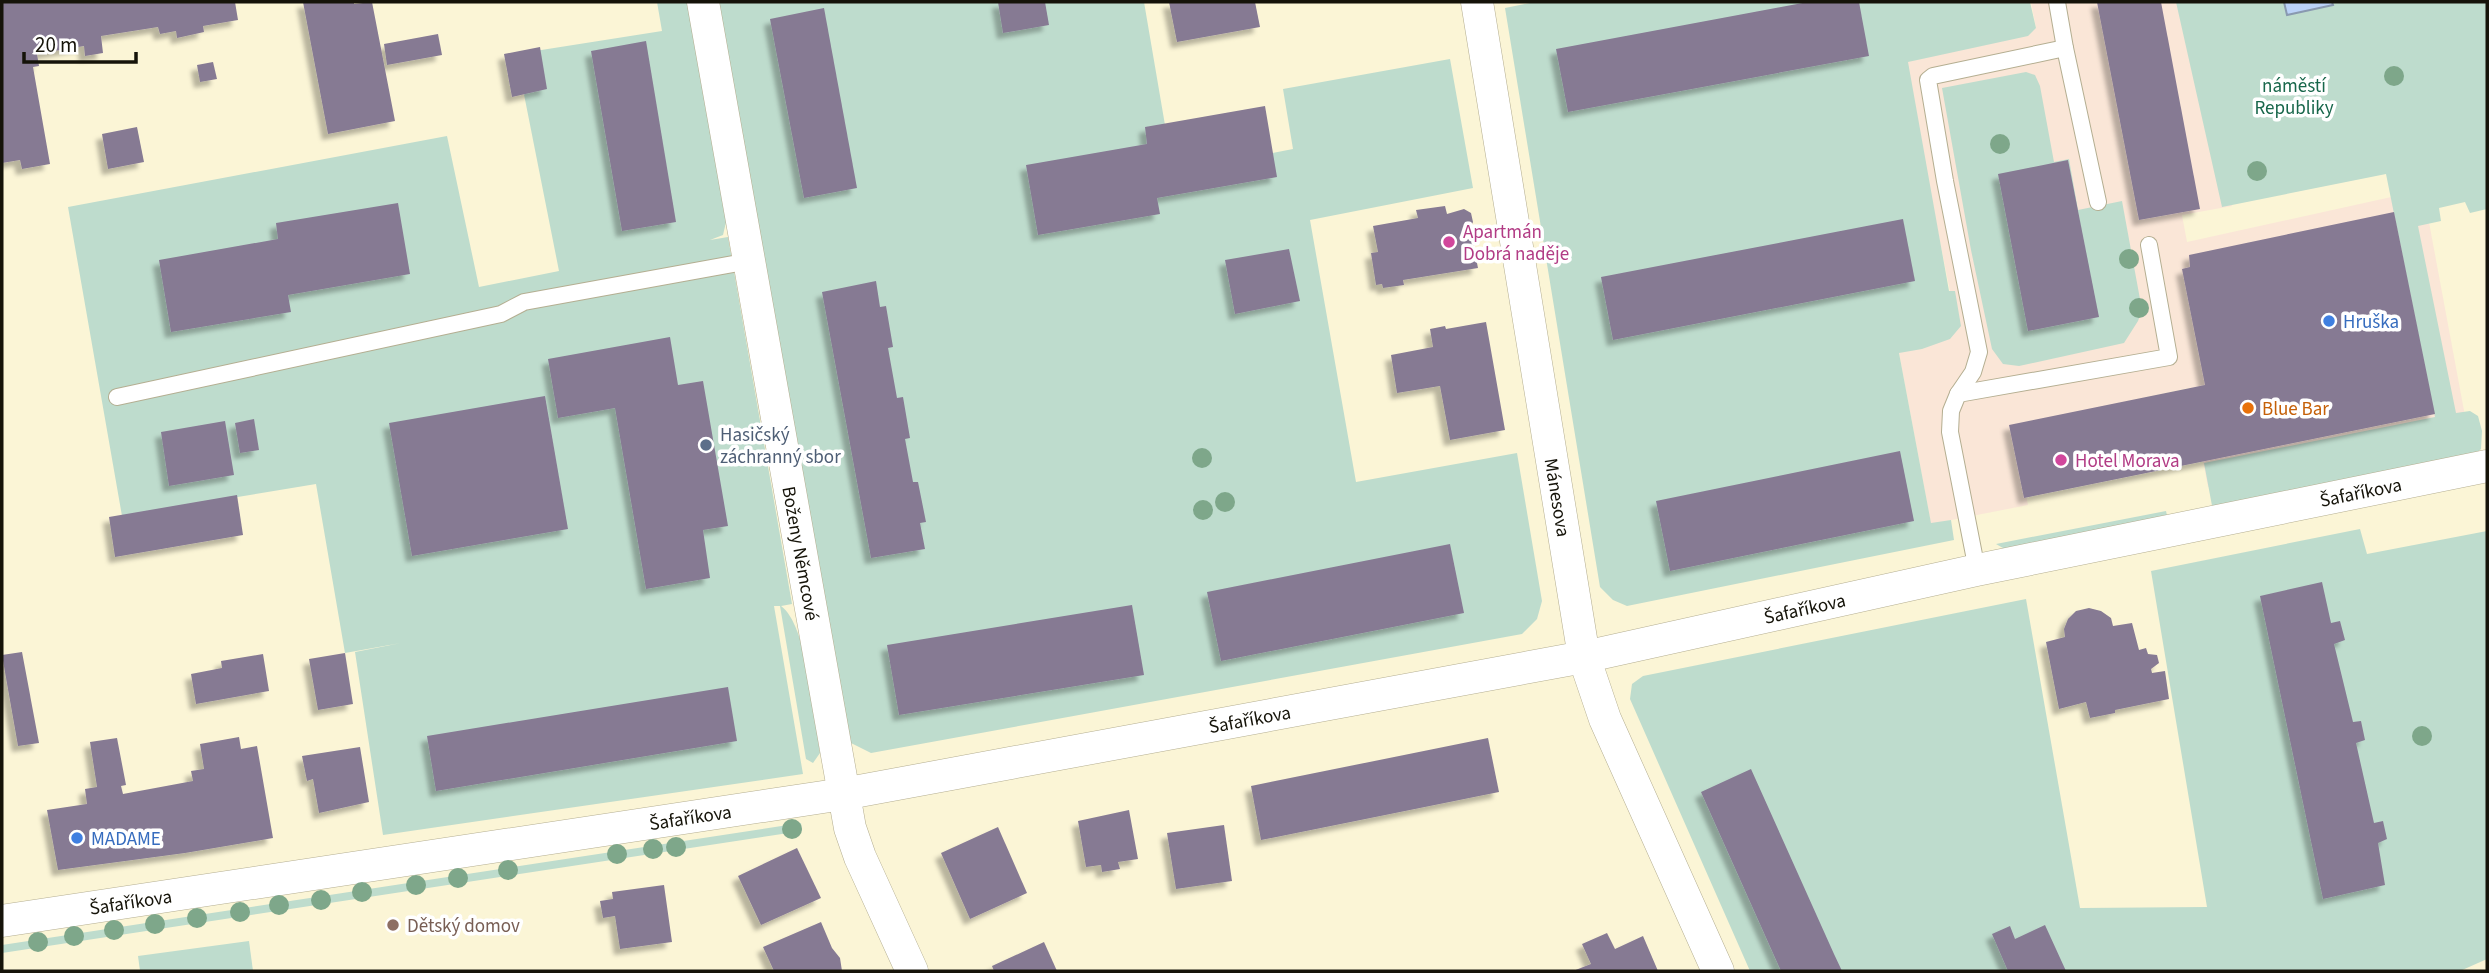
<svg xmlns="http://www.w3.org/2000/svg" width="2489" height="973" viewBox="0 0 2489 973" font-family="'Source Sans 3',sans-serif">
<defs>
<filter id="shadow"><feDropShadow dx="-6" dy="6" stdDeviation="2" flood-color="#0004"/></filter>
</defs>
<rect width="100%" height="100%" fill="#fbf5d6"/>
<path fill="#fae6d7" d="M2031,2H2193L2232,206L2182,215L2187,242L2423,190L2468,432L2208,487L2189,388L2012,426L2028,505L1931,524L1899,353L1955,291H1950L1904,63L2036,28Z"/>
<g fill="#bedccd">
<path d="M657,2H689L727,218L723,235L710,240L728,237L792,604L781,606C807,624 816,720 820,753L813,763L806,759L780,606H774L803,774L383,835L355,652L401,643L345,653L316,484L122,516L68,207L447,136L479,287L559,271L516,54L662,31Z"/>
<path d="M719,2H1144L1173,172L1293,149L1283,89L1450,59L1473,188L1310,220L1356,482L1517,453L1542,601L1537,619L1522,634L871,753L851,743Z"/>
<path d="M1535,2H2030L2036,28L2028,36L1908,62L1949,291H1955L1961,326L1950,339L1922,349L1899,353L1931,523L1951,520L1954,540L1627,606L1613,600L1600,587L1505,8Z"/>
<path d="M2176,2H2487V209L2470,213L2465,202L2439,208L2441,221L2418,226L2456,413L2470,411L2478,416L2482,431L2481,449L2468,461L2213,511L2204,463L2435,417L2386,174L2222,207Z"/>
<path d="M2026,72L2035,75L2040,86L2054,162L2069,159L2078,210L2122,201L2142,310L2138,321L2124,343L2019,366L2003,364L1992,349L1971,250L1942,88Z"/>
<path d="M2166,511L2168,520L2010,552L1996,544Z"/>
<path d="M2360,529L2367,554L2487,531V959L2460,971H1750L1630,699L1632,684L1643,676L2026,599L2080,908L2207,907L2151,571Z"/>
<path d="M801,823L802,831L2,953V945Z"/>
<path d="M249,941L253,971H140L138,956Z"/>
</g>
<path fill="#bbd2f8" stroke="#8999b0" stroke-width="2" d="M2284,2H2332L2333,5L2287,15Z"/>
<g fill="#867a93" filter="url(#shadow)">
<path d="M2,2H235L238,20L203,26L204,32L177,38L176,31L160,34L158,27L101,36L103,53L85,56L84,46L37,54L39,66L33,67L50,164L22,169L20,160L2,163Z"/>
<path d="M303,2H354V4L372,2L395,121L328,134Z"/>
<path d="M998,2H1045L1049,25L1003,33Z"/>
<path d="M1169,2H1255L1260,27L1177,42Z"/>
<path d="M1808,2H1859L1869,56L1568,112L1556,49Z"/>
<path d="M2097,2H2161L2200,209L2139,220Z"/>
<path d="M824,8L857,188L804,198L770,19Z"/>
<path d="M438,34L442,55L387,65L384,44Z"/>
<path d="M646,41L676,222L622,231L591,51Z"/>
<path d="M540,47L547,89L512,97L504,54Z"/>
<path d="M213,62L217,79L200,82L197,65Z"/>
<path d="M1265,106L1277,177L1157,198L1160,214L1038,235L1026,165L1147,144L1145,127Z"/>
<path d="M137,127L144,162L108,169L102,134Z"/>
<path d="M2068,160L2099,317L2028,331L1998,174Z"/>
<path d="M398,203L410,274L288,295L291,312L171,332L159,260L278,239L276,223Z"/>
<path d="M1445,206L1447,214L1464,209L1471,213L1473,222L1470,228L1478,268L1403,280L1404,285L1383,288L1382,284L1376,285L1371,253L1378,252L1373,226L1418,218L1416,210Z"/>
<path d="M2394,212L2435,414L2024,498L2009,425L2205,385L2182,269L2190,267L2189,255Z"/>
<path d="M1903,219L1915,281L1613,340L1601,277Z"/>
<path d="M1289,249L1300,301L1235,314L1225,260Z"/>
<path d="M876,281L880,307L886,306L893,347L888,348L897,398L903,397L910,438L905,439L913,482H918L926,522L920,523L925,549L871,558L822,292Z"/>
<path d="M1486,322L1505,430L1450,440L1440,386L1397,393L1391,355L1433,347L1430,329L1445,326L1446,329Z"/>
<path d="M670,337L678,385L703,381L728,526L703,530L710,578L646,589L615,408L558,418L548,359Z"/>
<path d="M545,396L568,529L412,556L389,423Z"/>
<path d="M254,419L259,450L240,453L235,423Z"/>
<path d="M225,421L234,475L169,486L161,432Z"/>
<path d="M1900,451L1914,521L1670,571L1656,501Z"/>
<path d="M237,495L243,535L115,557L109,517Z"/>
<path d="M1450,544L1464,613L1221,661L1207,592Z"/>
<path d="M2322,582L2331,623L2340,621L2345,640L2334,644L2353,722L2361,721L2365,740L2356,743L2374,823L2383,821L2387,839L2378,843L2385,885L2323,899L2260,596Z"/>
<path d="M1132,605L1144,675L899,715L887,645Z"/>
<path d="M2089,608L2101,611L2111,618L2113,626L2132,623L2139,650L2146,648L2148,654L2157,655L2159,663L2151,669L2152,673L2165,671L2169,699L2115,710V713L2090,718L2086,702L2059,709L2046,642L2065,637L2064,629L2068,619L2076,611Z"/>
<path d="M22,652L39,743L18,746L2,655Z"/>
<path d="M345,653L353,704L318,710L309,659Z"/>
<path d="M263,654L269,691L196,704L191,674L222,668L221,661Z"/>
<path d="M728,687L737,741L436,791L427,736Z"/>
<path d="M239,737L241,749L257,746L273,838L185,853L58,870L47,810L87,804L85,789L97,787L90,742L117,738L126,785L121,786L123,794L193,781L191,771L204,769L200,744Z"/>
<path d="M1488,738L1499,792L1261,840L1251,786Z"/>
<path d="M360,747L369,802L319,813L313,779L307,781L302,756Z"/>
<path d="M1751,769L1834,954L1842,971H1781L1701,792Z"/>
<path d="M1129,810L1138,859L1118,862L1120,869L1102,872L1101,865L1086,867L1078,821Z"/>
<path d="M1224,825L1232,881L1176,889L1167,833Z"/>
<path d="M998,827L1027,893L970,919L941,853Z"/>
<path d="M797,848L821,898L761,925L738,876Z"/>
<path d="M664,885L672,942L620,949L615,916L603,918L600,901L613,899L612,892Z"/>
<path d="M821,922L832,948L840,958L842,971H774L763,947Z"/>
<path d="M2045,925L2066,971H2008L1992,934L2010,926L2015,939Z"/>
<path d="M1607,933L1615,949L1643,936L1658,971H1573L1591,964L1582,944Z"/>
<path d="M1044,942L1057,971H994L992,966Z"/>
</g>
<g fill="none" stroke-linecap="round" stroke-linejoin="round">
<g stroke="#b4ae91" stroke-width="18">
<g id="service">
<path d="M2057,2L2065,48"/>
<path d="M1958,394L1973,372L1979,352L1945,181L1928,80L1933,76L2065,48L2098,202"/>
<path d="M117,397L501,314L524,302L750,261"/>
<path d="M1977,570L1950,432L1951,411L1958,394L2169,357L2149,245"/>
</g>
</g>
<g stroke="#b4ae91" stroke-width="33">
<g id="minor">
<path id="s1" d="M703,2L850,828L860,857L912,971"/>
<path id="s2" d="M1477,2L1584,657L1605,719L1718,971"/>
<path id="s3" d="M2,921L843,794L1584,657L1977,570L2487,466"/>
</g>
</g>
<use href="#service" stroke="#fff" stroke-width="16"/>
<use href="#minor" stroke="#fff" stroke-width="32"/>
</g>
<g fill="#7ea78a">
<circle cx="2394" cy="76" r="10"/>
<circle cx="2000" cy="144" r="10"/>
<circle cx="2257" cy="171" r="10"/>
<circle cx="2129" cy="259" r="10"/>
<circle cx="2139" cy="308" r="10"/>
<circle cx="1202" cy="458" r="10"/>
<circle cx="1225" cy="502" r="10"/>
<circle cx="1203" cy="510" r="10"/>
<circle cx="2422" cy="736" r="10"/>
<circle cx="792" cy="829" r="10"/>
<circle cx="676" cy="847" r="10"/>
<circle cx="653" cy="849" r="10"/>
<circle cx="617" cy="854" r="10"/>
<circle cx="508" cy="870" r="10"/>
<circle cx="458" cy="878" r="10"/>
<circle cx="416" cy="885" r="10"/>
<circle cx="362" cy="892" r="10"/>
<circle cx="321" cy="900" r="10"/>
<circle cx="279" cy="905" r="10"/>
<circle cx="240" cy="912" r="10"/>
<circle cx="197" cy="918" r="10"/>
<circle cx="155" cy="924" r="10"/>
<circle cx="114" cy="930" r="10"/>
<circle cx="74" cy="936" r="10"/>
<circle cx="38" cy="942" r="10"/>
</g>
<g fill="#d1479c" stroke="#fff" stroke-width="2.5">
<circle cx="1449" cy="242" r="7"/>
<circle cx="2061" cy="460" r="7"/>
</g>
<g fill="#3f7fe0" stroke="#fff" stroke-width="2.5">
<circle cx="2329" cy="321" r="7"/>
<circle cx="77" cy="838" r="7"/>
</g>
<circle fill="#e8710a" stroke="#fff" stroke-width="2.5" cx="2248" cy="408" r="7"/>
<circle fill="#5c6f8a" stroke="#fff" stroke-width="2.5" cx="706" cy="445" r="7"/>
<circle fill="#8d6e63" stroke="#fff" stroke-width="2.5" cx="393" cy="925" r="7"/>
<g text-anchor="middle" stroke-width="7" stroke-linejoin="round" paint-order="stroke">
<g font-size="19" fill="#18674b" stroke="#fff">
<text x="2294" y="92">náměstí<tspan x="2294" dy="22">Republiky</tspan></text>
</g>
<g font-size="19" fill="#b23c85" stroke="#fff" text-anchor="start">
<text x="1463" y="238">Apartmán<tspan x="1463" dy="22">Dobrá naděje</tspan></text>
<text x="2075" y="467">Hotel Morava</text>
</g>
<g font-size="19" fill="#366cbe" stroke="#fff" text-anchor="start">
<text x="2343" y="328">Hruška</text>
<text x="91" y="845">MADAME</text>
</g>
<g font-size="19" fill="#c56008" stroke="#fff" text-anchor="start">
<text x="2262" y="415">Blue Bar</text>
</g>
<g font-size="19" fill="#4e5e75" stroke="#fff" text-anchor="start">
<text x="720" y="441">Hasičský<tspan x="720" dy="22">záchranný sbor</tspan></text>
</g>
<g font-size="19" fill="#151309" stroke="#fff">
<text dy="7" stroke="none"><textPath href="#s3" startOffset="2398">Šafaříkova</textPath></text>
<text dy="7" stroke="none"><textPath href="#s2" startOffset="502">Mánesova</textPath></text>
<text dy="7" stroke="none"><textPath href="#s1" startOffset="560">Boženy Němcové</textPath></text>
<text dy="7" stroke="none"><textPath href="#s3" startOffset="1830">Šafaříkova</textPath></text>
<text dy="7" stroke="none"><textPath href="#s3" startOffset="1264">Šafaříkova</textPath></text>
<text dy="7" stroke="none"><textPath href="#s3" startOffset="696">Šafaříkova</textPath></text>
<text dy="7" stroke="none"><textPath href="#s3" startOffset="130">Šafaříkova</textPath></text>
</g>
<g font-size="19" fill="#785e54" stroke="#fff" text-anchor="start">
<text x="407" y="932">Dětský domov</text>
</g>
</g>
<rect width="2489" height="973" fill="none" stroke="#151309" stroke-width="7"/>
<path d="M24 52v10h112v-10" fill="none" stroke="#151309" stroke-width="3.5"/>
<text x="35" y="52" font-size="21" fill="#151309" stroke="#ffffff" stroke-width="5" paint-order="stroke">20 m</text>
</svg>
